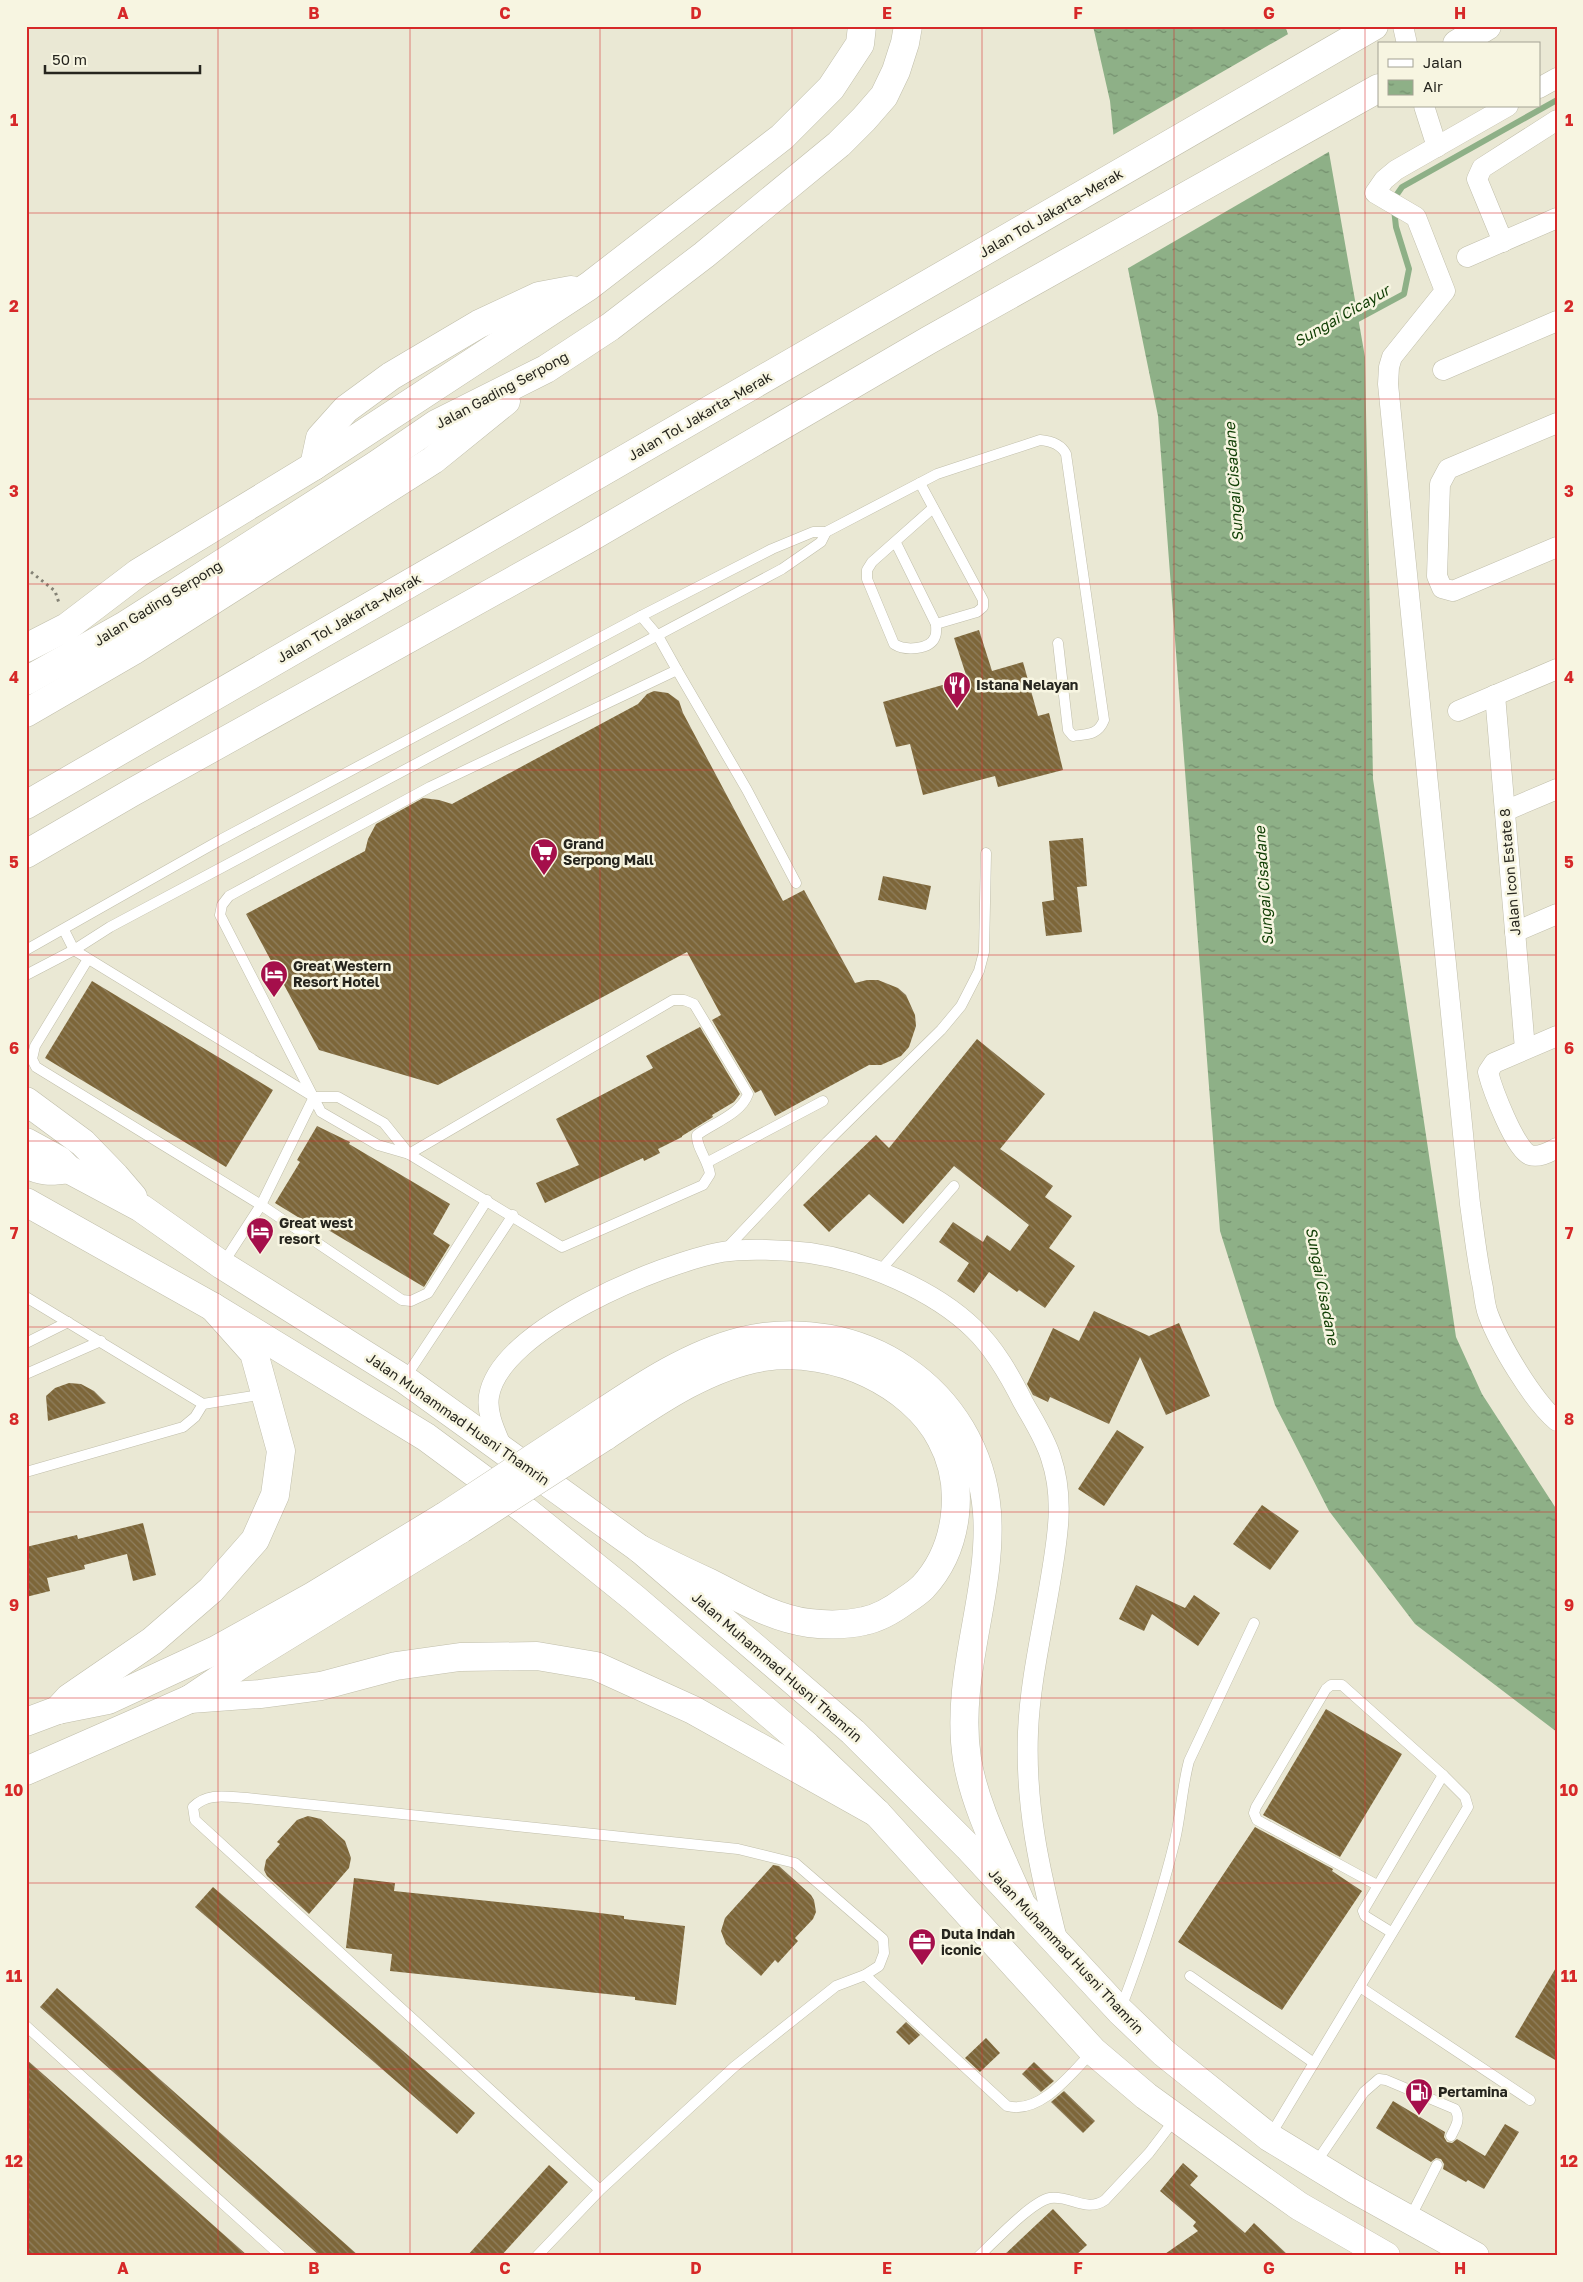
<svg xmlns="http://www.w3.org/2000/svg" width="1583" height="2282" viewBox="0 0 1583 2282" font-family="'Golos Text',sans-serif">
<defs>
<pattern id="water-ripples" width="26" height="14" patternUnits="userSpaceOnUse" patternTransform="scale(1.25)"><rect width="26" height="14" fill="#8eb087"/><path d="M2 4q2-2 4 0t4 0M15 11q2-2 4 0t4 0" fill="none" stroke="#748f6e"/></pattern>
<pattern id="building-back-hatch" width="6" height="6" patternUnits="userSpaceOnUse" patternTransform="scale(1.25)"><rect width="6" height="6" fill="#7d6639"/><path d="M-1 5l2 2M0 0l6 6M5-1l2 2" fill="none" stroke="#908060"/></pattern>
</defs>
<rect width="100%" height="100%" fill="#eae8d4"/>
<path fill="url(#water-ripples)" d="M1093,26H1285L1327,141L1365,357L1373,779L1456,1337L1482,1394L1557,1510V1732L1415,1624L1329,1511L1275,1405L1220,1231L1158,416L1126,259L1110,101Z"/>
<path fill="#eae8d4" d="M1290,33L1330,141L1332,150L1125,270L1111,136Z"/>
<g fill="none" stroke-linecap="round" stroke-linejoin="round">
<path stroke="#8eb087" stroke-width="6" d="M1352,322L1404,294L1409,269L1396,227L1393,200L1402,187L1557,100"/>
</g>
<g fill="url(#building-back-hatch)">
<path d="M979,630L992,671L1023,662L1038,716L1049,713L1063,770L998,787L995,776L923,795L910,744L896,747L883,702L967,678L954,638Z"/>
<path d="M654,691L668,693L679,701L683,713L783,901L804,890L855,983L867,980H878L898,988L906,995L915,1015L916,1026L909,1047L901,1056L881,1065H869L775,1116L761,1090L755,1093L712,1020L721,1015L687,952L438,1085L319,1050L246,914L365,851L368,839L376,824L423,798L439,800L452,804L638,704L647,694Z"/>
<path d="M1083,838L1087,886L1077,887L1082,932L1046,936L1042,902L1054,900L1049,841Z"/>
<path d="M883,876L931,886L926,910L878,900Z"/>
<path d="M92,981L273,1090L226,1167L45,1058Z"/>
<path d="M700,1027L740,1094L734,1102L712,1115L713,1117L682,1136V1137L658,1149L660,1153L644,1161L643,1158L545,1203L536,1183L579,1165L556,1119L653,1068L646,1056Z"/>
<path d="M977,1039L1045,1094L1000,1149L1053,1186L1045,1197L1072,1216L1049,1248L1075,1266L1045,1308L1019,1290L1017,1292L989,1272L974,1293L957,1281L969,1263L939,1242L953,1222L983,1242L987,1235L1010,1251L1029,1225L954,1166L903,1224L869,1194L829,1232L803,1205L876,1135L889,1148Z"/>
<path d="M317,1126L350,1142L349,1144L450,1204L433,1234L450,1245L424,1287L308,1218L306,1222L275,1203L300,1162L297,1160Z"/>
<path d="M1094,1311L1149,1336L1179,1323L1210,1396L1166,1415L1140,1357L1109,1424L1050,1397L1048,1402L1033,1395L1027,1384L1053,1328L1079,1341Z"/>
<path d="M69,1383L81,1384L94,1391L106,1403L48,1421L46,1396L55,1388Z"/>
<path d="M1117,1430L1144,1447L1104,1506L1078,1489Z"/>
<path d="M1262,1505L1299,1531L1270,1570L1233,1544Z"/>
<path d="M143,1523L156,1575L133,1581L127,1554L84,1565L85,1569L47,1578L50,1591L26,1597V1547L77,1535L78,1539Z"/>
<path d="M1136,1585L1185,1608L1194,1595L1220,1613L1198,1646L1152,1614L1144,1631L1119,1619Z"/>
<path d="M1326,1709L1402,1754L1340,1857L1263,1815Z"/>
<path d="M308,1816L321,1819L345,1841L351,1858L349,1868L309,1914L267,1876L264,1870L266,1860L280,1844L277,1842L297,1820Z"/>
<path d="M1255,1827L1333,1869L1332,1871L1362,1891L1282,2010L1178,1942Z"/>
<path d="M773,1865L779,1866L811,1895L814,1900L816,1912L813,1919L795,1938L798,1941L778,1963L775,1960L761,1976L726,1944L721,1931L725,1918Z"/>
<path d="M354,1878L395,1883L394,1891L583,1911L624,1916V1919L685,1926L676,2005L635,2000V1997L390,1971L392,1954L346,1948Z"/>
<path d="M213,1887L475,2113L457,2134L195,1907Z"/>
<path d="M1557,1966V2061L1515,2037Z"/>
<path d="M57,1988L359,2256H320L40,2007Z"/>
<path d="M906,2022L920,2035L909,2045L896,2032Z"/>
<path d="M986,2038L1000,2053L980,2072L965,2058Z"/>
<path d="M26,2059L248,2256H26Z"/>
<path d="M1034,2062L1054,2081L1041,2092L1022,2074Z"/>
<path d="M1064,2091L1095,2121L1083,2133L1051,2102Z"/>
<path d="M1393,2101L1445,2132L1444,2137L1447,2142L1452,2143L1457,2139L1485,2156L1505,2124L1519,2132L1484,2189L1468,2180L1466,2182L1443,2169L1444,2164L1441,2159L1436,2158L1431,2162L1376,2128Z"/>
<path d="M1183,2163L1198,2176L1190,2185L1245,2233L1254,2223L1289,2256H1162L1198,2231L1193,2226L1196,2222L1160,2191Z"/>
<path d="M549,2165L568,2182L501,2256H467Z"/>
<path d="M1053,2209L1087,2245L1075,2256H1003Z"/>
</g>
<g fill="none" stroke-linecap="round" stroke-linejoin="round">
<g stroke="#c0beaa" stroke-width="11">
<g id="lane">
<path d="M920,483L983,600V607L977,612L936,624"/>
<path d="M896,543L936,624C936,628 937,633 935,637C930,650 905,651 894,644L867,579V570L872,562L933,508"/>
<path d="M677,670L747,790L796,883"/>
<path d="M64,930L74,950L314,1097H338L384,1123L409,1154"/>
<path d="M26,950L222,839L641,616L772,549L813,532H826L937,474L1040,440C1051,441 1061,444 1066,454L1104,720C1098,735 1088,734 1073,736L1068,730L1058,643"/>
<path d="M88,959L35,1046L32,1059L36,1067L261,1205L402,1300L411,1301L428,1293L487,1200"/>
<path d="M26,975L74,950L110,927L782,569L821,542L826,532"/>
<path d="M409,1154L673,1000H684L694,1004L748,1094C741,1114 713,1123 697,1135C696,1147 708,1160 710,1174L703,1185L562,1247L409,1154L378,1145L321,1112L220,915L222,905L229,896L430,787L677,670L658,636L641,616"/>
<path d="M708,1162L823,1101"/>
<path d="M726,1249L827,1142L941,1030L961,1006L979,971L984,952L986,853"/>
<path d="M222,1265L261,1205L314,1097"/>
<path d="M878,1273L954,1186"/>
<path d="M26,1297L203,1404L265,1394"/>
<path d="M26,1343L68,1322"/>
<path d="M26,1374L101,1341"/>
<path d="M405,1378L513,1215"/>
<path d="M26,1472L183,1427L195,1417L203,1404"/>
<path d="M1377,1885L1257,1820L1254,1813L1256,1807L1326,1689L1331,1685H1342L1443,1775"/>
<path d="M865,1975L1007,2106C1040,2115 1071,2074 1092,2052"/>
<path d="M1190,1976L1314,2063"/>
<path d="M1360,1987L1530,2100"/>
<path d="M1121,2008C1142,1953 1161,1898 1175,1840C1181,1814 1182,1787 1189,1761L1254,1623"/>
<path d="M26,2026L281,2256"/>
<path d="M1270,2136L1468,1807L1465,1797L1443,1775L1363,1911L1365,1916L1391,1932"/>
<path d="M1315,2164L1364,2092L1379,2079L1386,2080L1455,2109C1461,2119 1456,2126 1451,2136"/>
<path d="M1410,2218L1437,2165"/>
<path d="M537,2256L600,2190L734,2067L836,1986L865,1975L879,1966L884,1953L883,1939L795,1863L738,1849L247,1798C227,1797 208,1792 193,1807L195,1820L600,2190"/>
<path d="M979,2256C995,2241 1031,2202 1050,2198C1071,2195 1086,2213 1105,2200L1149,2153L1175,2119"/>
</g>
</g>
<g stroke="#c0beaa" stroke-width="21">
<g id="street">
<path d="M1403,26L1407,44"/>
<path d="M1539,88L1557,78"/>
<path d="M1424,106L1437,147"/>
<path d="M1508,106L1396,170L1384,180L1375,193L1416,217L1445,291L1392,357L1389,367L1388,384L1470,1204C1474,1232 1477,1260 1483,1288C1484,1296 1485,1306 1488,1314C1499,1344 1533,1401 1557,1421"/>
<path d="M1503,242L1477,179L1482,168L1557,120"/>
<path d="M1467,257L1557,218"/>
<path d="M1443,370L1557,321"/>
<path d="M1557,423L1448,469L1440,484L1437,576L1442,588L1453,591L1557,547"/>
<path d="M1495,695L1525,1049"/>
<path d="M1458,711L1557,669"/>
<path d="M1505,811L1557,789"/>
<path d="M1515,932L1557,914"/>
<path d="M1557,1036L1494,1063L1488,1072C1492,1088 1515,1150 1530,1155C1539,1158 1549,1152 1557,1148"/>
<path d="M503,1450C496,1433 486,1414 489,1396C500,1329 662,1263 722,1252C747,1248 785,1250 810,1253C865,1261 934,1290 974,1329C995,1349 1010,1376 1023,1402C1033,1420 1045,1438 1051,1458C1065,1499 1057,1541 1050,1583C1042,1632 1030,1682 1028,1732C1025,1807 1040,1872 1058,1943"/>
</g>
</g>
<g stroke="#c0beaa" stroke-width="29">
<g id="primary">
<path d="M314,466L320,438L346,409L391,376L479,324L539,296L571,290"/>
<path d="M26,648L67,627L138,573L314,466L589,286L782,137L831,88L860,44L862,26"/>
<path d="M26,681L124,626L376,465L436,424L546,369L610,327L704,255L839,144L864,119L884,96L896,71L905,43L908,26"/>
<path d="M26,713L133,651L433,460L506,401"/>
<path d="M26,1101L83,1143L115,1176L133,1197"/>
<path d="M26,1142L59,1160L68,1169L141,1208L222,1265L404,1379L640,1549L853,1732L968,1847L1120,2011L1164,2053L1269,2137L1356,2190L1475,2256"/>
<path d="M26,1164C41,1172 51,1172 68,1169"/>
<path d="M26,1202L213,1307L426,1437L526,1511L634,1598L807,1746L877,1813L1093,2051L1146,2096L1244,2167L1299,2206L1386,2256"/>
</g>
</g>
<g stroke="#c0beaa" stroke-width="29">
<g id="highway">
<path d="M1457,44L1487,26"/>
<path d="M26,805L1374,26"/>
<path d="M26,854L131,793L586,540L929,340L1379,88"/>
<path d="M588,1422C635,1391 686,1355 742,1341C859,1313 977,1389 987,1512C993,1594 954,1675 967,1759C975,1808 1001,1856 1020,1901"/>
<path d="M604,1437C652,1405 706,1366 764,1357C799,1352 838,1359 869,1374C898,1388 926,1410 941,1439C966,1485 959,1548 923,1587C918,1592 912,1596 906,1600C894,1609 879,1618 864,1621C847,1625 826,1625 809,1623C772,1618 742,1599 710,1583C686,1572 663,1561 640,1549"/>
<path d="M190,1699L260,1694L321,1686L396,1666L460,1657L537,1656L596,1666L693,1710L877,1813"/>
<path d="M58,1710L69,1698L152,1641L211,1590L255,1540L275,1495L281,1451L254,1353L213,1307"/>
<path d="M26,1722L58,1710L108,1700L216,1650L313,1596L445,1516"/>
<path d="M26,1771L190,1699L249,1659L461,1529"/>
</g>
</g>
<path stroke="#848275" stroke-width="3" stroke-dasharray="2.5 4" stroke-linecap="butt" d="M26,568L55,591L59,603"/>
<use href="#lane" stroke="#fff" stroke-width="10"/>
<use href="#street" stroke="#fff" stroke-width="20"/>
<use href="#primary" stroke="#fff" stroke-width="28"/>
<use href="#highway" stroke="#fff" stroke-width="28"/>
<g stroke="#c0beaa" stroke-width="29" stroke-linecap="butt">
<g id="highway-bridge">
<path d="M445,1516L588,1422"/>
<path d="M461,1529L604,1437"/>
</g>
</g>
<use href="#highway-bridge" stroke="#fff" stroke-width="28"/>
</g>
<path fill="none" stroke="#d62828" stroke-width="1" stroke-opacity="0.55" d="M218,26V2256M410,26V2256M600,26V2256M792,26V2256M982,26V2256M1174,26V2256M1365,26V2256M26,213H1557M26,399H1557M26,584H1557M26,770H1557M26,955H1557M26,1141H1557M26,1327H1557M26,1512H1557M26,1698H1557M26,1883H1557M26,2069H1557"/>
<defs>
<g id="restaurant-pin" transform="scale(1.4375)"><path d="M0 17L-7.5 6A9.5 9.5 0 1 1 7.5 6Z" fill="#a50f4b" stroke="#f7f5e1"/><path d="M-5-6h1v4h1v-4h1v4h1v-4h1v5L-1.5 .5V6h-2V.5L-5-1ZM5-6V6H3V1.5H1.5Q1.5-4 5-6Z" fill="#fff"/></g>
<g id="supermarket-pin" transform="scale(1.4375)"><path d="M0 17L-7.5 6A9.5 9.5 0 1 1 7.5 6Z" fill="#a50f4b" stroke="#f7f5e1"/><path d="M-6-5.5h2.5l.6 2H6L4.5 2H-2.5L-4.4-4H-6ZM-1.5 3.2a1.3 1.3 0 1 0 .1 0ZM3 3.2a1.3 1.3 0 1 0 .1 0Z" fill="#fff"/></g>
<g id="hotel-pin" transform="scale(1.4375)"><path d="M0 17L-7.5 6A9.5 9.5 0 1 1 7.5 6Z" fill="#a50f4b" stroke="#f7f5e1"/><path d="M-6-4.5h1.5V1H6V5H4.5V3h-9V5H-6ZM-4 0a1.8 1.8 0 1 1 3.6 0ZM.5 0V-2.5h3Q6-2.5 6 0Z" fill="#fff"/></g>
<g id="office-pin" transform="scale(1.4375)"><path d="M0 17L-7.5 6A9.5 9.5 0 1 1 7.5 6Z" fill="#a50f4b" stroke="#f7f5e1"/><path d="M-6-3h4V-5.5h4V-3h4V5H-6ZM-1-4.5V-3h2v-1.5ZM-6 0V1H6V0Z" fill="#fff"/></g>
<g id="fuel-pin" transform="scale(1.4375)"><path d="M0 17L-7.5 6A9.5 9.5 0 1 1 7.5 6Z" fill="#a50f4b" stroke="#f7f5e1"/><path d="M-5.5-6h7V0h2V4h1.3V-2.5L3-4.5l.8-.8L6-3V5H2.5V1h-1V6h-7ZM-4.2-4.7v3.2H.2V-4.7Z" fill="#fff"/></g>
</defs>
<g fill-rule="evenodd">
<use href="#restaurant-pin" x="957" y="685"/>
<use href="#supermarket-pin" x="544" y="852"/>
<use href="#hotel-pin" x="274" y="974"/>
<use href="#hotel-pin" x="260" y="1231"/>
<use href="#office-pin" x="922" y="1942"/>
<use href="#fuel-pin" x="1419" y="2092"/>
</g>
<g text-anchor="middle" stroke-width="5" stroke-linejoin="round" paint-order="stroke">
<g font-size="14" fill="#26251e" stroke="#f7f5e1">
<text transform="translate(1051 213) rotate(-30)" y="5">Jalan Tol Jakarta–Merak</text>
<text transform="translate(502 390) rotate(-28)" y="5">Jalan Gading Serpong</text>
<text transform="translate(700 416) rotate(-30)" y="5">Jalan Tol Jakarta–Merak</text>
<text transform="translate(158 603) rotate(-32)" y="5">Jalan Gading Serpong</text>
<text transform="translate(349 618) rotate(-30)" y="5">Jalan Tol Jakarta–Merak</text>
<text transform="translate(1510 872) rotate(-95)" y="5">Jalan Icon Estate 8</text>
<text transform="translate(458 1419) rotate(35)" y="5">Jalan Muhammad Husni Thamrin</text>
<text transform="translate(777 1667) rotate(41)" y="5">Jalan Muhammad Husni Thamrin</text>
<text transform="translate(1066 1951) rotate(47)" y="5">Jalan Muhammad Husni Thamrin</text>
</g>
<g font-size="14" font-weight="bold" fill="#26251e" stroke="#f7f5e1" text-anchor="start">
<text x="976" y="690">Istana Nelayan</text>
<text x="563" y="849">Grand<tspan x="563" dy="16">Serpong Mall</tspan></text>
<text x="293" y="971">Great Western<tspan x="293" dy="16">Resort Hotel</tspan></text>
<text x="279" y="1228">Great west<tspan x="279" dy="16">resort</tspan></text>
<text x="941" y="1939">Duta Indah<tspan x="941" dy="16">iconic</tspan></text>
<text x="1438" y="2097">Pertamina</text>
</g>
<g font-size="15" font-style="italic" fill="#103e04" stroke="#f7f5e1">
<text transform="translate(1342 316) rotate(-30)" y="5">Sungai Cicayur</text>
<text transform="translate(1234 482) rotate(-94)" y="5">Sungai Cisadane</text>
<text transform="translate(1264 886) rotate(-94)" y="5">Sungai Cisadane</text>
<text transform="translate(1322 1286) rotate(79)" y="5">Sungai Cisadane</text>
</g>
</g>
<rect width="1583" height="2282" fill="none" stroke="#f7f5e1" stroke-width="55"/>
<rect x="1378" y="42" width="162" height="65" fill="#f7f5e1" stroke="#a3a293"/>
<rect x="1388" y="59" width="25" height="8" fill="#ffffff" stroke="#a3a293"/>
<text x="1423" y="68" font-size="15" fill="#26251e">Jalan</text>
<rect x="1388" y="80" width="25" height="15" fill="url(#water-ripples)" stroke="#a3a293"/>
<text x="1423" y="92" font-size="15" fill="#26251e">Air</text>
<path d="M45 65v8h155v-8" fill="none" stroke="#26251e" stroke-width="2.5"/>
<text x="52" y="65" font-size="15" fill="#26251e" stroke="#f7f5e1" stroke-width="4" paint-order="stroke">50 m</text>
<rect x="28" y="28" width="1528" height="2226" fill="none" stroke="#d62828" stroke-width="2"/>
<g font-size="16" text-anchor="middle" font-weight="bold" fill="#d62828">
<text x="123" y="19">A</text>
<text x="314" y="19">B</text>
<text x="505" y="19">C</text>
<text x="696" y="19">D</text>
<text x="887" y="19">E</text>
<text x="1078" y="19">F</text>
<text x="1269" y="19">G</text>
<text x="1460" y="19">H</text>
<text x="14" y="126">1</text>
<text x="1569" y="126">1</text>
<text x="14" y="312">2</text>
<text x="1569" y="312">2</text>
<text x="14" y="497">3</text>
<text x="1569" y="497">3</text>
<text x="14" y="683">4</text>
<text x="1569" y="683">4</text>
<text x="14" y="868">5</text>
<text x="1569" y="868">5</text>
<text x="14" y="1054">6</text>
<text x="1569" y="1054">6</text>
<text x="14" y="1239">7</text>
<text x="1569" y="1239">7</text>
<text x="14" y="1425">8</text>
<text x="1569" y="1425">8</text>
<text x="14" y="1611">9</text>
<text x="1569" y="1611">9</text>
<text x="14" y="1796">10</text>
<text x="1569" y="1796">10</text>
<text x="14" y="1982">11</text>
<text x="1569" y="1982">11</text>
<text x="14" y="2167">12</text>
<text x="1569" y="2167">12</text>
<text x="123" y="2274">A</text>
<text x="314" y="2274">B</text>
<text x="505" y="2274">C</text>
<text x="696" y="2274">D</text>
<text x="887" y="2274">E</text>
<text x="1078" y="2274">F</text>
<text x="1269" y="2274">G</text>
<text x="1460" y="2274">H</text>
</g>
</svg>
